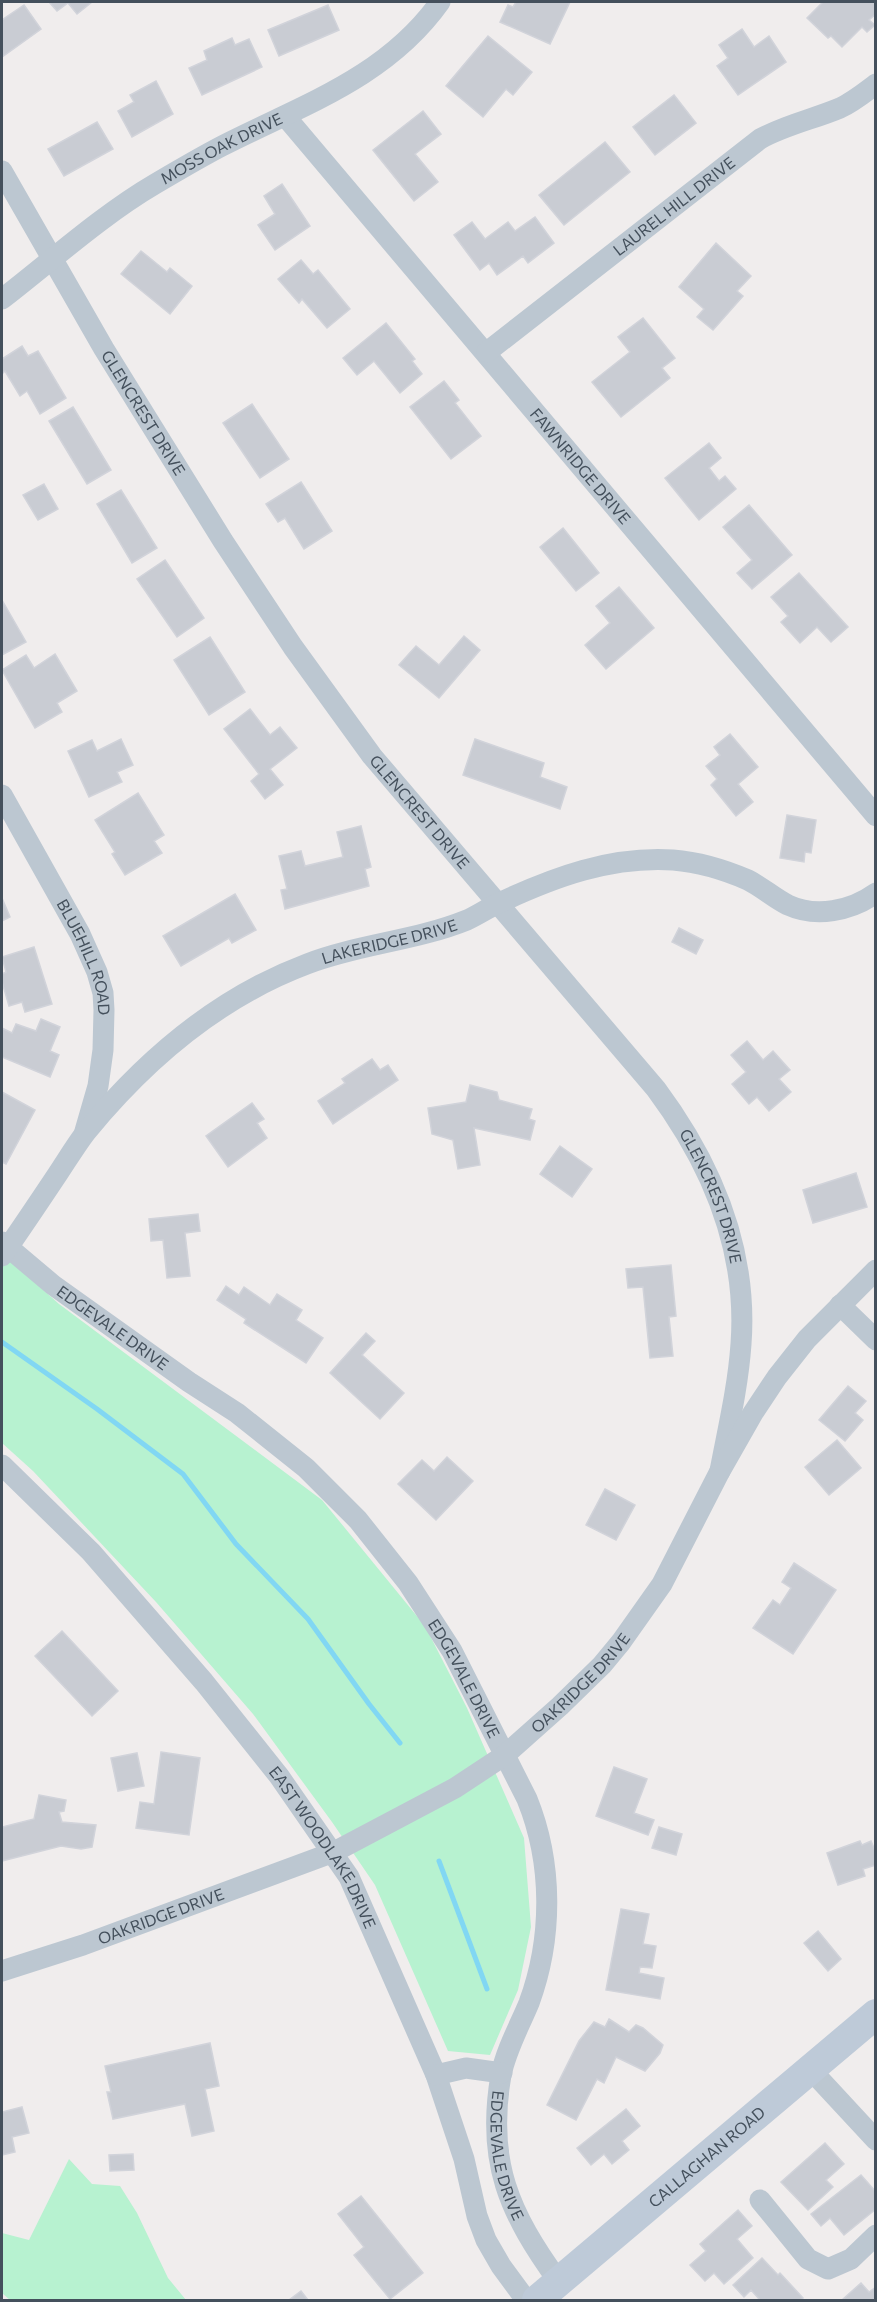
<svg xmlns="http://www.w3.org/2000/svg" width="877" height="2302" viewBox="0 0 877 2302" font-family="Commissioner,sans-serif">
<rect width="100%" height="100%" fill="#f0eded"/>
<g fill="#b7f2d0">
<path d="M2,1253L59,1304L322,1500L425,1626L467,1708L524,1838L531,1927L518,1990L490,2055L448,2051L375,1885L332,1822L253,1714L156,1602L33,1471L2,1443Z"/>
<path d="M69,2159L92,2184L120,2186L137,2213L168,2278L186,2300H10L2,2293V2233L29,2240Z"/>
</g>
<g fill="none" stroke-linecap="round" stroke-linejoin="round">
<g stroke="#81d7f3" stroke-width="5">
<path d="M2,1342L97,1409L183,1474L236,1544L308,1619L369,1704L400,1743"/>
<path d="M439,1861L487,1989"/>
</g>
</g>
<g fill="#c9ccd3" stroke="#d1d3da" stroke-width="1.5">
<path d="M49,2H92L77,14L68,3L57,11Z"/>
<path d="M516,2H570L550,44L500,22L508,5L513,7Z"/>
<path d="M823,2H876V14L869,20L875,25L867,32L862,27L842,47L831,36L828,38L807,18Z"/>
<path d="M24,5L41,29L2,57V20Z"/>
<path d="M328,5L339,30L279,56L268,30Z"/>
<path d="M742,29L754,47L769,36L786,62L738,95L717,66L728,58L719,45Z"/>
<path d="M488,36L532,72L513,95L506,89L483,117L446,86Z"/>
<path d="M232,38L235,45L249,39L262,67L202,95L189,68L207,60L204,51Z"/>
<path d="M156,81L173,114L132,137L118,111L134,102L130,95Z"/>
<path d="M674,95L696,123L655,155L633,127Z"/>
<path d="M423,111L441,134L415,154L438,182L414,201L373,150Z"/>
<path d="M97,122L113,149L64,176L48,149Z"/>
<path d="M605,142L630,172L564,225L539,195Z"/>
<path d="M282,184L310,226L275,250L258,225L275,214L264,196Z"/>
<path d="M535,217L554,243L528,263L523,256L497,275L489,263L480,270L454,235L472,222L485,239L508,222L515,231Z"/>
<path d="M716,243L751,276L737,291L743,296L713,330L697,317L704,309L679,287Z"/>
<path d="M141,251L167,272L170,268L192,286L170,314L121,274Z"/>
<path d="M301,260L313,274L318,270L350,309L327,328L302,299L299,303L278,279Z"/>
<path d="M643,318L675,358L662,368L670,378L621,417L592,382L630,352L618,337Z"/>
<path d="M386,323L415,359L412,361L422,374L400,393L374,361L357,375L343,358Z"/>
<path d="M22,346L28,356L38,351L66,398L40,414L27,391L20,396L5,371L2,374V359Z"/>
<path d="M444,381L459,400L455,403L481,436L451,459L410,407Z"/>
<path d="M252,404L289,459L260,478L223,423Z"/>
<path d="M73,407L111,470L87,484L49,421Z"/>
<path d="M709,443L721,458L709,468L719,481L725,476L736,489L699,520L665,478Z"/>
<path d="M301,482L332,531L304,549L285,518L278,522L266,504Z"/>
<path d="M44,484L58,509L38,520L23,495Z"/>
<path d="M121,490L157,548L132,563L97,504Z"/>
<path d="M749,505L792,555L752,589L737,573L752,560L723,527Z"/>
<path d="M563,528L599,573L576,591L540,547Z"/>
<path d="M165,560L204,618L177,637L137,579Z"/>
<path d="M799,573L848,627L831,642L817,627L800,643L781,622L788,616L771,597Z"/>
<path d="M619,587L654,628L606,669L585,645L610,623L596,606Z"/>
<path d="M2,600L26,642L2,655Z"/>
<path d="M464,636L480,650L439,698L399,665L416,646L439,665Z"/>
<path d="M210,637L245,692L209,715L174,660Z"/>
<path d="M55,654L77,691L57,703L62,712L35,728L2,670L26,655L34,668Z"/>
<path d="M250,709L270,735L280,727L297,748L270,769L283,785L265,799L251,781L259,774L224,729Z"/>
<path d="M730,734L758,767L738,784L753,802L736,816L711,785L717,779L706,766L720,755L714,747Z"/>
<path d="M121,739L133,765L117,772L122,782L89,797L68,751L92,740L97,751Z"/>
<path d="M475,739L544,763L540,777L567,787L560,809L463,775Z"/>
<path d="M138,793L164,835L154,841L162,853L125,875L112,854L115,852L95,820Z"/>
<path d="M787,815L816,820L811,853L805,852L804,862L780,858Z"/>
<path d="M361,826L371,867L365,869L369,886L285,909L281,890L287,889L279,856L301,851L305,866L343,857L337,832Z"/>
<path d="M235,894L256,930L232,943L229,938L181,966L163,936Z"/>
<path d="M2,898L10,917L2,921Z"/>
<path d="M679,928L703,940L696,954L672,942Z"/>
<path d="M34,947L52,1004L25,1012L22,1002L9,1006L2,982V974L6,972L2,957Z"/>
<path d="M41,1019L60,1027L50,1051L59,1055L50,1077L2,1057V1028L12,1033L16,1024L36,1031Z"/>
<path d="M747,1041L763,1060L773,1051L790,1070L779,1079L791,1092L769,1111L757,1097L749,1104L732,1084L746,1072L731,1055Z"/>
<path d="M372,1059L380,1070L388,1065L398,1080L333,1124L318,1101L345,1083L342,1079Z"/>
<path d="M470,1085L497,1092L499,1100L532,1109L529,1119L535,1121L530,1140L474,1128L480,1165L458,1169L453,1140L432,1134L428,1108L466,1102Z"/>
<path d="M2,1092L35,1110L6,1164L2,1162Z"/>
<path d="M252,1103L264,1119L257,1123L267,1138L228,1167L206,1136Z"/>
<path d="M560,1146L592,1169L572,1197L540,1174Z"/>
<path d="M856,1173L867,1207L813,1223L803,1190Z"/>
<path d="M198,1214L200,1231L185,1233L190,1276L167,1278L163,1240L151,1241L149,1219Z"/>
<path d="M671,1265L676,1316L669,1317L673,1356L650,1358L643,1287L628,1288L626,1269Z"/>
<path d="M226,1286L239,1295L244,1287L270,1305L277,1294L302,1310L296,1320L323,1338L306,1363L244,1323L246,1319L217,1300Z"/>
<path d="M366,1333L375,1341L362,1355L404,1393L380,1419L330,1373Z"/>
<path d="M848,1386L866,1401L855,1413L863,1420L845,1441L819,1420Z"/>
<path d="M837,1440L861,1468L829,1495L805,1467Z"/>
<path d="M447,1457L473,1481L436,1520L398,1484L422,1460L434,1471Z"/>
<path d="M605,1489L635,1505L616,1540L586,1525Z"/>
<path d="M794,1563L836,1590L793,1654L753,1628L773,1600L780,1605L791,1588L782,1582Z"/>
<path d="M62,1631L118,1691L92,1716L35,1656Z"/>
<path d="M161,1752L200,1758L189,1835L136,1828L140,1802L154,1804Z"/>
<path d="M137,1753L144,1786L118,1791L111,1758Z"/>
<path d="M614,1767L647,1779L634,1813L654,1820L648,1835L596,1816Z"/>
<path d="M39,1795L66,1800L64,1811L59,1812L62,1822L96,1825L92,1847L81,1849L61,1846L2,1861V1827L34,1819Z"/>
<path d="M659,1827L682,1834L676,1855L652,1848Z"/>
<path d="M860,1841L862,1845L871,1841L876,1853V1865L863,1869L865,1876L838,1885L827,1853Z"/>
<path d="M621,1909L649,1914L643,1944L656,1946L652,1968L640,1967L639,1973L664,1978L660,1999L606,1990Z"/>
<path d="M818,1931L841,1959L828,1971L804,1943Z"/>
<path d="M609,2019L629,2032L636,2025L643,2028L663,2045L660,2053L645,2071L616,2057L604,2083L597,2079L576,2120L547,2105L579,2041L594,2022L605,2027Z"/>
<path d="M210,2043L219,2086L205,2089L214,2131L192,2136L185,2104L113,2119L107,2092H111L105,2066Z"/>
<path d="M22,2107L29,2133L12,2137L15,2152L2,2155V2112Z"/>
<path d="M626,2109L640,2126L622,2141L629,2150L612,2164L604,2154L591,2165L577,2148Z"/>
<path d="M825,2143L844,2164L826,2180L833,2187L808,2210L781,2182Z"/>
<path d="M133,2154L134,2170L110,2171L109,2155Z"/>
<path d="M861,2175L876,2192V2209L844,2235L830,2218L821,2226L811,2214Z"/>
<path d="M361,2196L423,2273L390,2299L354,2255L364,2247L338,2214Z"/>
<path d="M738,2210L752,2226L737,2239L753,2258L724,2284L714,2273L705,2281L690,2265L706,2251L700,2244Z"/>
<path d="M762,2258L778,2275L780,2273L803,2298L801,2300H760L751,2290L744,2297L733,2285Z"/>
<path d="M861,2283L869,2292L876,2287V2300H842Z"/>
<path d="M301,2291L308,2300H289Z"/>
</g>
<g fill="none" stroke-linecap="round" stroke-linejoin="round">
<g stroke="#bcc7d1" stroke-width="21">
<path id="s1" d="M285,116L876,816"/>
<path id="s2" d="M2,171L104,349L223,541L293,647L372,756L656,1089C711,1163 748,1250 741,1344C738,1387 728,1429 720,1471"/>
<path id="s3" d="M2,299C50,262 102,215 155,184C177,171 199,158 222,146C302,105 386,78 440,2"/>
<path id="s4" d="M487,352L760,139C785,125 814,119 840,108C853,102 864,93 876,84"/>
<path id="s5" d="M2,795L80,934L97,972L103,993L104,1010L103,1050L98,1086L85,1131"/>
<path id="s6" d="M2,1242L53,1285L189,1382L237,1413L306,1468L358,1520L408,1583L452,1651L527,1799C553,1863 553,1938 529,2003C519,2027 506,2050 501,2075C486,2162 509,2213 559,2282"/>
<path id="s7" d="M2,1256C21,1229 39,1202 57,1175C67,1160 76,1145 86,1132C145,1060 219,997 307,964C359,944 415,941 467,920C478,915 488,908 499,903C554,877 611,856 673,860C698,862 725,870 748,880C762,887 774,898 788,905C816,918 851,911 876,893"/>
<path d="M840,1305L876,1340"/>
<path id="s8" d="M2,1465L91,1552L204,1682L279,1776L349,1877L436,2075L464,2159L477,2216L486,2240L501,2266L526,2300"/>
<path id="s9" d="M2,1971L83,1945L334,1852L455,1788L505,1755L560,1706L602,1665L621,1642L662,1584L720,1471L753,1413L777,1377L807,1339L876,1270"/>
<path d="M811,2070L876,2140"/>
<path d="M436,2075L466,2068L502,2073"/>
<path d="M760,2200L808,2259L828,2269L851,2259L876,2235"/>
</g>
<path stroke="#becad8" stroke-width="30" id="s10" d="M537,2300L876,2014"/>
</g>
<g text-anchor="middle" stroke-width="4.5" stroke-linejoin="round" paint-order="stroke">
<g font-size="16" fill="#44505c" stroke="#fff">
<text dy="6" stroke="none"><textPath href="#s3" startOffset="267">MOSS OAK DRIVE</textPath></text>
<text dy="6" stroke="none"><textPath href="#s4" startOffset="237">LAUREL HILL DRIVE</textPath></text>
<text dy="6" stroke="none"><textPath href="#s2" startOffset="280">GLENCREST DRIVE</textPath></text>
<text dy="6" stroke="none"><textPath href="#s1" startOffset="458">FAWNRIDGE DRIVE</textPath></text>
<text dy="6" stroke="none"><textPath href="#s2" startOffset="766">GLENCREST DRIVE</textPath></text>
<text dy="6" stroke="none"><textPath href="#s7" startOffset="516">LAKERIDGE DRIVE</textPath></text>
<text dy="6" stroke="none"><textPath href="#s5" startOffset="183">BLUEHILL ROAD</textPath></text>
<text dy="6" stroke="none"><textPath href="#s2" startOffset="1252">GLENCREST DRIVE</textPath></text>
<text dy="6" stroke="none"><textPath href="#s6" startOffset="140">EDGEVALE DRIVE</textPath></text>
<text dy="6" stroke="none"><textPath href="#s6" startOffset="644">EDGEVALE DRIVE</textPath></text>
<text dy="6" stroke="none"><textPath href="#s9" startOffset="654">OAKRIDGE DRIVE</textPath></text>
<text dy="6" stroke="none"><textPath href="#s8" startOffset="501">EAST WOODLAKE DRIVE</textPath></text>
<text dy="6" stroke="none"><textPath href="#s9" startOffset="168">OAKRIDGE DRIVE</textPath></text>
<text dy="6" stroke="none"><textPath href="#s6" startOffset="1148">EDGEVALE DRIVE</textPath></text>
<text dy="6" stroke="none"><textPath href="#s10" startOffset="222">CALLAGHAN ROAD</textPath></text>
</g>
</g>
<rect width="877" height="2302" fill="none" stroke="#44505c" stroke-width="6"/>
</svg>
